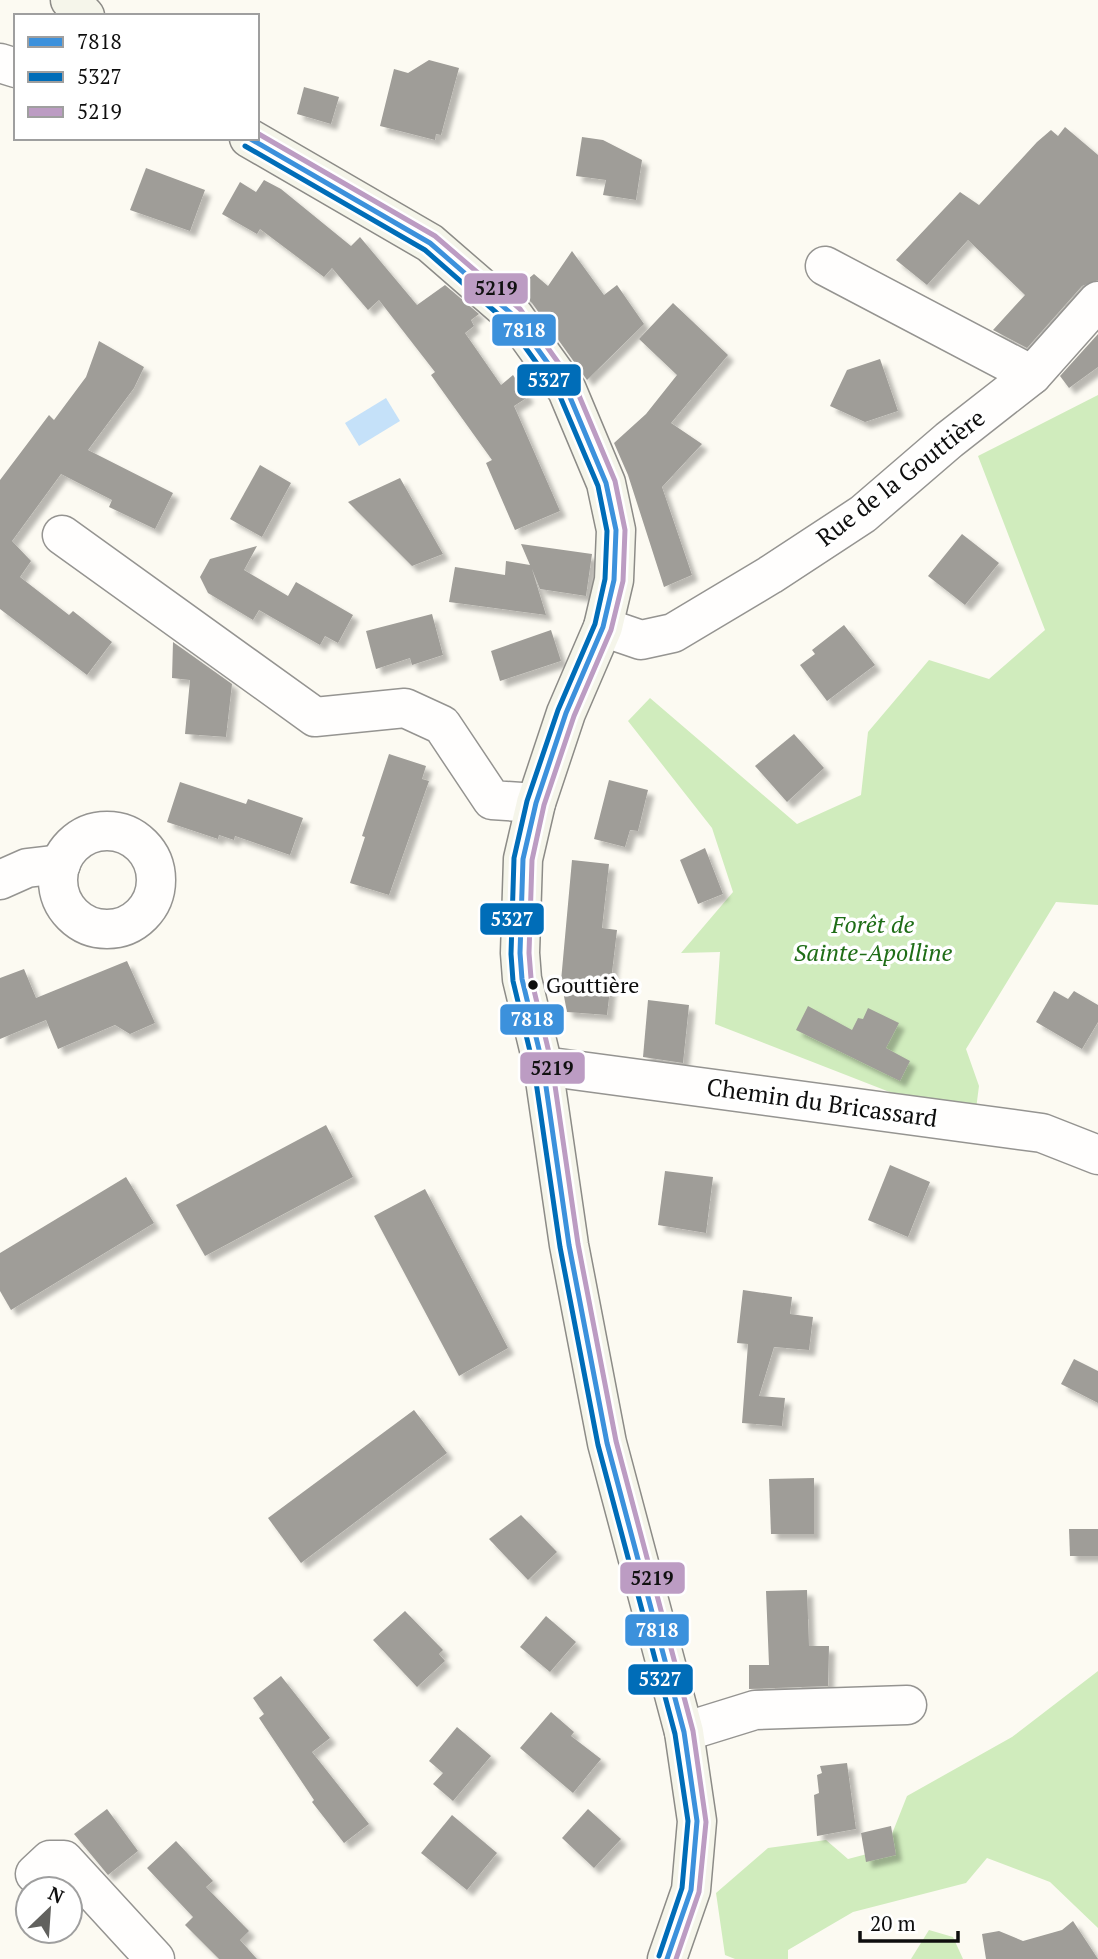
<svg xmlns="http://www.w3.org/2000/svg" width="1098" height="1959" viewBox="0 0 1098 1959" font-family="'PT Serif',serif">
<defs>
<filter id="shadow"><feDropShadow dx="6" dy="6" stdDeviation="2" flood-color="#0004"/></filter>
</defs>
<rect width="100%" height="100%" fill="#fcfaf2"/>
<g fill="#d0ecbd">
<path d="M1098,395V905L1056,902L966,1049L979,1086L976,1109L905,1098L715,1024L720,952L681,953L733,892L712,828L628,721L650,698L797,824L861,795L868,732L929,660L989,679L1045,630L978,456Z"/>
<path d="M1098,1671V1928L1050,1882L987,1858L966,1883L853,1912L788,1950V1959H735L725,1955L716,1893L768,1848L826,1840L848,1859L886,1849L907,1796L1012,1737Z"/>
<path d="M929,1930L953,1937L963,1959H911Z"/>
</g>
<path fill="#c5e1f9" d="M386,398L400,421L359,446L345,423Z"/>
<g fill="#9f9d98" filter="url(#shadow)">
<path d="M429,60L459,68L441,135L436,134L435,140L380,126L394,69L408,73Z"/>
<path d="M304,87L339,97L331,124L297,114Z"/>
<path d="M1065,127L1098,155V280L1082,286L1027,348L993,330L1025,295L968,240L927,285L896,260L960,192L979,205L1037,142L1051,130L1058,136Z"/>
<path d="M582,137L603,140L642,160L636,200L603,195L606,180L576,176Z"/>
<path d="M146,168L205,190L190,231L130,210Z"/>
<path d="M264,180L281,189L351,246L360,237L417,305L445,285L479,314L471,320L474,326L465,333L501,385L513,375L528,397L514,406L560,511L515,530L486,463L492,460L431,375L435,372L379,300L368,310L332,268L324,277L260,229L257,234L222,214L240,182L256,192Z"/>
<path d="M572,251L604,295L617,285L644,324L587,380L532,303L516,289L534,274L548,286Z"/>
<path d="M673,303L728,355L671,423L702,444L662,487L692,575L664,587L628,475L614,443L646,414L677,375L639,339Z"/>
<path d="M1098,334V367L1069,388L1060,376Z"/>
<path d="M99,341L144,367L134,388L88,450L173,493L155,529L109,507L112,500L61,474L12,541L31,561L20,577L69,615L73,611L112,642L87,675L0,609V480L49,415L54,420L86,377Z"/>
<path d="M880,359L898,411L865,422L830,406L847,370Z"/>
<path d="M260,465L291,483L262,537L230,519Z"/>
<path d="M400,478L443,554L412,566L348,502Z"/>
<path d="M962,534L999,563L965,605L928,576Z"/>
<path d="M521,544L592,554L586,596L540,589L532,569L546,615L449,602L455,567L505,575L506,561L530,565Z"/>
<path d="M257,546L244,570L288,596L296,582L353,615L338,643L325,636L320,645L259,610L253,620L208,593L200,577L210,559Z"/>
<path d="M432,614L443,655L412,665L410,658L376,669L366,631Z"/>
<path d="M844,625L875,665L827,701L800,665L815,654L812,650Z"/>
<path d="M551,630L561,661L500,681L491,651Z"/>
<path d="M173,642L232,684L226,737L185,734L190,680L172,678Z"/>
<path d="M794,734L824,768L787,802L755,766Z"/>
<path d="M389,754L426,766L422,779L429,781L389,895L350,883L365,837L362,836Z"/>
<path d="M609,780L648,790L638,831L630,830L625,847L594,839Z"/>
<path d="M180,782L246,804L248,799L303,818L290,855L235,836L234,840L219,835L218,839L167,822Z"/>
<path d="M705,848L723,894L698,904L680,860Z"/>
<path d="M572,860L609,864L602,928L617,930L607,1015L567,1012L561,981Z"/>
<path d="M127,961L155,1023L130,1034L115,1025L58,1049L46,1020L0,1039V978L24,969L36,998Z"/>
<path d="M1054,991L1068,999L1074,991L1098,1005V1022L1082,1049L1036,1022Z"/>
<path d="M648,1000L689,1005L683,1063L643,1057Z"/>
<path d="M808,1006L852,1030L858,1018L863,1019L868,1008L899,1023L886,1048L910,1061L900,1081L796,1030Z"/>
<path d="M326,1125L353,1177L205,1256L176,1205Z"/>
<path d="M890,1165L930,1182L908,1237L868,1220Z"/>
<path d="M665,1171L713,1177L706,1233L658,1225Z"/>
<path d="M126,1177L154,1223L11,1310L0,1291V1253Z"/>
<path d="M425,1189L508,1348L459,1376L374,1216Z"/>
<path d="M743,1290L792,1297L790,1314L813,1317L809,1350L774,1347L759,1396L785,1398L782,1426L742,1423L748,1344L737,1343Z"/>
<path d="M1074,1359L1098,1371V1403L1061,1384Z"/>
<path d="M414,1410L447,1453L301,1563L268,1518Z"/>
<path d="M814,1478V1534H771L769,1479Z"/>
<path d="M521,1515L557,1552L528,1580L489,1539Z"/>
<path d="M1069,1529H1098V1556H1070Z"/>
<path d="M807,1590L809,1646H829L828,1686L749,1689V1665H769L766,1591Z"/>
<path d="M405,1611L443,1650L439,1654L445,1661L417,1687L373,1640Z"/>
<path d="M546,1616L576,1642L550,1672L520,1647Z"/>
<path d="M281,1676L330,1738L312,1752L369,1824L344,1843L312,1802L314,1800L259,1718L264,1714L253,1698Z"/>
<path d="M551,1712L574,1732L571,1736L601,1759L573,1793L520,1748Z"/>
<path d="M457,1727L491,1756L453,1801L433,1784L443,1773L429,1761Z"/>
<path d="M847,1763L856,1829L817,1836L814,1795L819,1793L817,1775L822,1773L820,1766Z"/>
<path d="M107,1809L138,1851L108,1875L74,1834Z"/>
<path d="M588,1809L621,1839L594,1868L562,1838Z"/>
<path d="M452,1815L497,1853L467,1890L421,1853Z"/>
<path d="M891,1826L896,1855L866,1862L861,1833Z"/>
<path d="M176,1841L213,1881L206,1887L249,1931L240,1940L257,1959H219L185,1925L193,1917L147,1868Z"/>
<path d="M1073,1921L1098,1959H986L982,1934L999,1931L1023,1941L1062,1930Z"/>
</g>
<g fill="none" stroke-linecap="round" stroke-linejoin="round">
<g stroke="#959491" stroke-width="41">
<g id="street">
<path d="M0,63L16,68"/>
<path d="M825,266L1032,375"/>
<path d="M62,535L315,717L405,708L442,725L492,800L536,803"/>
<path d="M603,627L641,640L673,633L770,575L863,514L949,440L1032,375L1098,301"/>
<circle cx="107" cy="880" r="49"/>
<path d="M0,880L27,868L61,864"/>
<path d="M543,1066L1042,1133L1098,1155"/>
<path d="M684,1732L755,1710L907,1705"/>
<path d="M35,1874L50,1860H64L155,1959"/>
</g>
</g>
<g stroke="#8c8b87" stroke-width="41">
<g id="secondary">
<path d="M70,0L85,16"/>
<path d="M249,138L430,243L514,316L567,390L606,483L616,530L614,580L603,627L566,713L536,803L523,859L520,953L522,979L543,1066L569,1245L607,1443L684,1732L697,1821L691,1890L667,1959"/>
</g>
</g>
<use href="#street" stroke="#fffefd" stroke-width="38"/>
<use href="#secondary" stroke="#f5f5ea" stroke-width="38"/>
<g stroke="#fff" stroke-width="10">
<path id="bus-1" d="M249,138L430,243L514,316L567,390L606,483L616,530L614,580L603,627L566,713L536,803L523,859L520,953L522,979L543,1066L569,1245L607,1443L684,1732L697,1821L691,1890L667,1959"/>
</g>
<g stroke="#fff" stroke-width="10">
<path id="bus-2" d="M245,146L425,250L507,322L559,394L598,486L607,531L605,579L595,624L558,710L527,801L514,858L511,954L513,981L534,1068L560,1247L598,1445L675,1734L688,1821L682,1888L659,1956"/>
</g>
<g stroke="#fff" stroke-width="10">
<path id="bus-3" d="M257,133L435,236L520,309L575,386L615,481L625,530L623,581L611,630L574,716L544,805L532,860L529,953L531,978L552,1065L578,1244L616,1441L693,1731L706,1822L699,1892L676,1959"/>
</g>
<use href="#bus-1" stroke="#3c91dc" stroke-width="5"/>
<use href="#bus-2" stroke="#006db8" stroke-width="5"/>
<use href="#bus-3" stroke="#bc9cc3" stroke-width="5"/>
</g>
<circle fill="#0e0e0e" stroke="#fff" stroke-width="2.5" cx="533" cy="985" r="6"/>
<g text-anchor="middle" stroke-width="7" stroke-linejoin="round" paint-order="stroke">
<g font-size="22" fill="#0e0e0e" stroke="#fff" text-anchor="start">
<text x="546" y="993">Gouttière</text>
</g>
<g font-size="24" fill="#0e0e0e" stroke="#fff">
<text transform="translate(901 478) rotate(-38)" y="8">Rue de la Gouttière</text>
<text transform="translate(822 1103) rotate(8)" y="8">Chemin du Bricassard</text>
</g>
<g font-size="24" font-style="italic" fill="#1f6d17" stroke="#fff">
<text x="873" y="933">Forêt de<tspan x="873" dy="28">Sainte-Apolline</tspan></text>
</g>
</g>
<g stroke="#fff" stroke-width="2.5">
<rect x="463" y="272" width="66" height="33" rx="7" fill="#bc9cc3"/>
<rect x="491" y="313" width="66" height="34" rx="7" fill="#3c91dc"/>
<rect x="516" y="363" width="66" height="34" rx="7" fill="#006db8"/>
<rect x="479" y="902" width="66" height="34" rx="7" fill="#006db8"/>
<rect x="499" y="1003" width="66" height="33" rx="7" fill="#3c91dc"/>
<rect x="519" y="1051" width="67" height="34" rx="7" fill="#bc9cc3"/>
<rect x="619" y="1561" width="67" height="34" rx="7" fill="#bc9cc3"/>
<rect x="624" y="1613" width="66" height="34" rx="7" fill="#3c91dc"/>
<rect x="627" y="1663" width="67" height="33" rx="7" fill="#006db8"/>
</g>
<g font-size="19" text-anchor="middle" font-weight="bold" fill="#fff">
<text x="524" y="337">7818</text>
<text x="549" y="387">5327</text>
<text x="512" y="926">5327</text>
<text x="532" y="1026">7818</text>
<text x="657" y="1637">7818</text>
<text x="660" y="1686">5327</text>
</g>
<g font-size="19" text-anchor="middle" font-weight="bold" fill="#111">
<text x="496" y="295">5219</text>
<text x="552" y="1075">5219</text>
<text x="652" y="1585">5219</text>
</g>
<rect x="14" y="14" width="245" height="126" fill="#ffffff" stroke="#9f9f9f" stroke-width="2"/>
<rect x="28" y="37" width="35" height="10" fill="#3c91dc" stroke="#9f9f9f" stroke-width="2"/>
<text x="77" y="49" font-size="21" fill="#0e0e0e">7818</text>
<rect x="28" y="72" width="35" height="10" fill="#006db8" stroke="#9f9f9f" stroke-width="2"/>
<text x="77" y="84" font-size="21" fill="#0e0e0e">5327</text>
<rect x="28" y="107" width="35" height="10" fill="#bc9cc3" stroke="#9f9f9f" stroke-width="2"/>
<text x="77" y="119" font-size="21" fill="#0e0e0e">5219</text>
<g transform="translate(49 1910) rotate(25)"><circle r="33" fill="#ffffff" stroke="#9f9f9f" stroke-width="2"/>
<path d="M0-5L12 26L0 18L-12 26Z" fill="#61615e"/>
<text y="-10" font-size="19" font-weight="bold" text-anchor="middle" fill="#0e0e0e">N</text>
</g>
<path d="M860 1931v10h98v-10" fill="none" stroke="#0e0e0e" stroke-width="3.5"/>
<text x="870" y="1931" font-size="21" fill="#0e0e0e" stroke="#ffffff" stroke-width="5" paint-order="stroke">20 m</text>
</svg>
